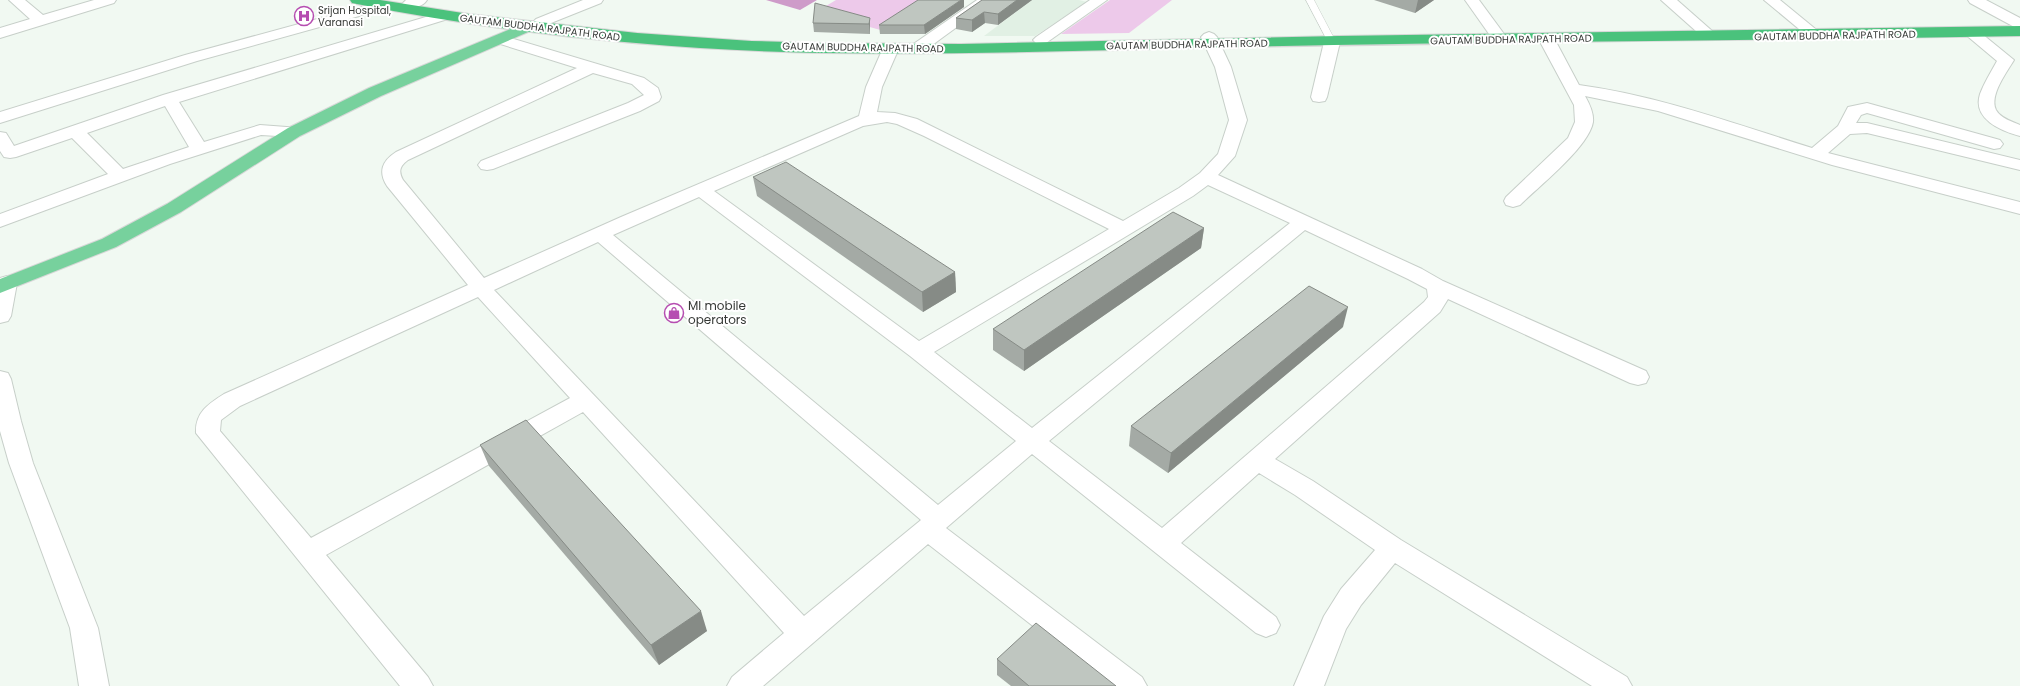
<svg xmlns="http://www.w3.org/2000/svg" width="2020" height="686" viewBox="0 0 2020 686" font-family="Poppins,sans-serif">
<rect width="100%" height="100%" fill="#f1f9f2"/>
<path fill="#e1f0e4" d="M1032,0H1079L1087,2L1035,36H984Z"/>
<g fill="#edc9ea">
<path d="M836,0H933L884,31L816,12Z"/>
<path d="M1110,0H1172L1129,33L1061,34Z"/>
</g>
<path fill="#ce9bc9" d="M766,0H817L800,10Z"/>
<g fill="none" stroke-linecap="round" stroke-linejoin="round">
<g stroke="#c7cfc9" stroke-width="1">
<path id="service" d="M1306,0H1314L1336,42L1335,44L1328,42Z"/>
</g>
<g stroke="#c7cfc9" stroke-width="2">
<g id="minor">
<path d="M9,0H25L43,15L94,0H116L114,3L0,38V28L30,19Z"/>
<path d="M406,0H427C423,7 411,9 404,7L402,4Z"/>
<path d="M583,0H603L601,3L546,25H536L533,22L536,19Z"/>
<path d="M977,0H994L924,51H912L910,48L912,45Z"/>
<path d="M1090,0H1107L1046,43H1036L1033,40L1036,37Z"/>
<path d="M1465,0H1479L1507,38L1504,41H1494Z"/>
<path d="M1661,0H1677L1719,37L1716,40H1706Z"/>
<path d="M1764,0H1780L1824,36L1821,39H1811Z"/>
<path d="M1968,0H1986L2020,18V30L1970,3Z"/>
<path d="M383,1L388,2L390,5L388,8L197,61L0,123V112L185,55Z"/>
<path d="M446,11L451,12L453,15L451,18L179,102L204,142L260,125L300,128L303,132L300,136L294,137L261,135L170,164L0,227V214L108,174L72,138L16,157L10,158L4,157L0,151V132L6,133L14,146L163,95ZM165,106L189,147L123,169L87,133Z"/>
<path d="M1971,27L1976,29L2014,60C2007,72 1989,95 1996,110C2000,118 2013,122 2020,125V136C2001,131 1972,119 1980,94C1984,83 1991,72 1997,61L1966,35L1963,32L1966,29Z"/>
<path d="M1209,32L1214,34L1217,37L1231,67L1247,120L1235,156L1218,175L1422,269L1443,281L1646,371L1649,377L1646,383L1638,385L1630,383L1448,299L1440,312L1275,459L1313,481L1401,540L1627,677L1632,686H1592L1395,563L1361,605L1346,629L1324,686H1294L1324,616L1341,589L1375,550L1295,495L1259,473L1181,543L1276,617L1280,625L1276,633L1266,637L1256,633L1032,454L946,528L1142,677L1147,686H1110L928,544L763,686H727L732,677L784,633L583,412L326,555L428,677L433,686H400L196,433C195,413 208,404 224,394L468,285L387,186C378,172 382,161 396,152L577,68L494,42L491,39L494,36H504L644,78L658,88L661,97L659,101L640,111L493,169L487,170L481,169L478,165L481,161L628,103L644,95L632,84L593,73L408,160C400,166 398,171 403,180L484,278L621,217L859,116L866,87L883,48L885,45H897L899,48L882,87L877,112L895,113L917,119L1123,221L1179,188L1200,173L1218,154L1229,120L1215,67L1201,37L1204,34ZM887,122L897,124L924,136L1109,229L919,341L714,191L863,126ZM1208,185L1290,223L1032,428L934,352L1193,196ZM699,197L910,356L1016,441L938,505L613,235ZM1305,230L1408,279L1427,289L1428,297L1424,302L1162,528L1049,441ZM598,242L921,520L804,616L494,290ZM478,297L570,398L311,538L220,431L221,420L240,406Z"/>
<path d="M1546,33L1551,35L1554,38L1579,85C1660,96 1735,124 1812,148L1838,126L1848,107L1867,103L2000,140L2003,144L2000,148L1994,149L1867,113L1861,115L1856,123H1867L2020,160V170L1867,133L1850,134L1828,153L2020,202V214L1832,165L1658,111L1585,96C1589,103 1594,113 1593,122C1589,147 1538,187 1520,205L1513,207L1506,205L1504,201L1506,197L1568,138L1575,122L1574,105L1538,38L1541,35Z"/>
<path d="M1332,37L1337,39L1340,42L1327,97L1325,101L1319,102L1313,101L1311,97L1324,42L1327,39Z"/>
<path d="M7,276L14,278L17,283L11,316L8,321L0,323V278Z"/>
<path d="M0,371L8,373L11,379L21,421L33,463L98,628L109,686H79L70,628L9,463L0,431Z"/>
</g>
</g>
<g stroke="#d7d7d7" stroke-width="2">
<path id="primary" d="M530,21L535,23L538,26L535,29L381,96L300,136L181,212L116,247L0,293V279L102,239L167,204L288,128L369,88Z"/>
</g>
<g stroke="#d7d7d7" stroke-width="2">
<path id="trunk" d="M350,0H380L469,14L637,33L751,41L821,43L961,44L1338,36L2020,26V36C1760,41 1501,41 1241,47C1102,50 962,55 823,53C669,50 508,34 357,4L352,3Z"/>
</g>
<use href="#service" fill="#fff" fill-rule="evenodd"/>
<use href="#minor" fill="#fff" fill-rule="evenodd"/>
<use href="#primary" fill="#77d19d" fill-rule="evenodd"/>
<use href="#trunk" fill="#4ac27c" fill-rule="evenodd"/>
</g>
<g fill="#a4aaa5">
<path d="M982,0H1032L998,25L985,23L972,32L956,29V18Z"/>
<path d="M1374,0H1434L1415,13Z"/>
<path d="M964,7L925,34H880L879,25Z"/>
<path d="M870,18V34L814,32L813,23Z"/>
<path d="M753,177L955,272L956,292L923,312L757,196Z"/>
<path d="M1204,228L1201,248L1024,371L993,350V329Z"/>
<path d="M1343,327L1168,473L1129,446L1131,426Z"/>
<path d="M480,445L707,631L659,665L489,466Z"/>
<path d="M997,659L1116,686H1011L997,675Z"/>
</g>
<g fill="#868b86">
<path d="M961,0H964V7L925,34L924,25Z"/>
<path d="M1017,0H1032L998,25V14Z"/>
<path d="M1418,0H1434L1415,13Z"/>
<path d="M984,12L985,23L972,32V20Z"/>
<path d="M870,18V34L869,24Z"/>
<path d="M1204,228L1201,248L1024,371V350Z"/>
<path d="M955,272L956,292L923,312L922,292Z"/>
<path d="M1348,307L1343,327L1168,473L1171,453Z"/>
<path d="M701,611L707,631L659,665L651,645Z"/>
</g>
<g fill="#bfc6c0" stroke="#868b86">
<path d="M918,0H961L924,25H879Z"/>
<path d="M982,0H1017L998,14L984,12L972,20L956,18Z"/>
<path d="M815,3L870,18L869,24L813,23Z"/>
<path d="M786,162L955,272L922,292L753,177Z"/>
<path d="M1173,212L1204,228L1024,350L993,329Z"/>
<path d="M1309,286L1348,307L1171,453L1131,426Z"/>
<path d="M526,420L701,611L651,645L480,445Z"/>
<path d="M1036,623L1116,686H1029L997,659Z"/>
</g>
<defs>
<g id="hospital-ring" transform="scale(1)"><circle r="9.5" fill="#fff" stroke="#b64eb1" stroke-width="1.5"/><path d="M-5-5h3v3.5h4V-5h3V5h-3V1.5h-4V5h-3Z" fill="#b64eb1"/></g>
<g id="shop-ring" transform="scale(1)"><circle r="9.5" fill="#fff" stroke="#b64eb1" stroke-width="1.5"/><path d="M-5-2.5h2.3a2.7 3.5 0 0 1 5.4 0H5L5.5 6h-11ZM-1.5-2.5h3a1.5 2.3 0 0 0-3 0Z" fill="#b64eb1"/></g>
</defs>
<g fill-rule="evenodd">
<use href="#hospital-ring" x="304" y="16"/>
<use href="#shop-ring" x="674" y="313"/>
</g>
<g text-anchor="middle" stroke-width="4" stroke-linejoin="round" paint-order="stroke">
<g font-size="10" fill="#363936" stroke="#fff" text-anchor="start">
<text x="318" y="14">Srijan Hospital,<tspan x="318" dy="12">Varanasi</tspan></text>
</g>
<g font-size="10" fill="#363936" stroke="#fff">
<text transform="translate(540 27) rotate(7)" y="4">GAUTAM BUDDHA RAJPATH ROAD</text>
<text transform="translate(1835 35) rotate(-1)" y="4">GAUTAM BUDDHA RAJPATH ROAD</text>
<text transform="translate(1511 39) rotate(-1)" y="4">GAUTAM BUDDHA RAJPATH ROAD</text>
<text transform="translate(1187 44) rotate(-1)" y="4">GAUTAM BUDDHA RAJPATH ROAD</text>
<text transform="translate(863 47) rotate(1)" y="4">GAUTAM BUDDHA RAJPATH ROAD</text>
</g>
<g font-size="12" fill="#363936" stroke="#fff" text-anchor="start">
<text x="688" y="310">MI mobile<tspan x="688" dy="14">operators</tspan></text>
</g>
</g>
</svg>
